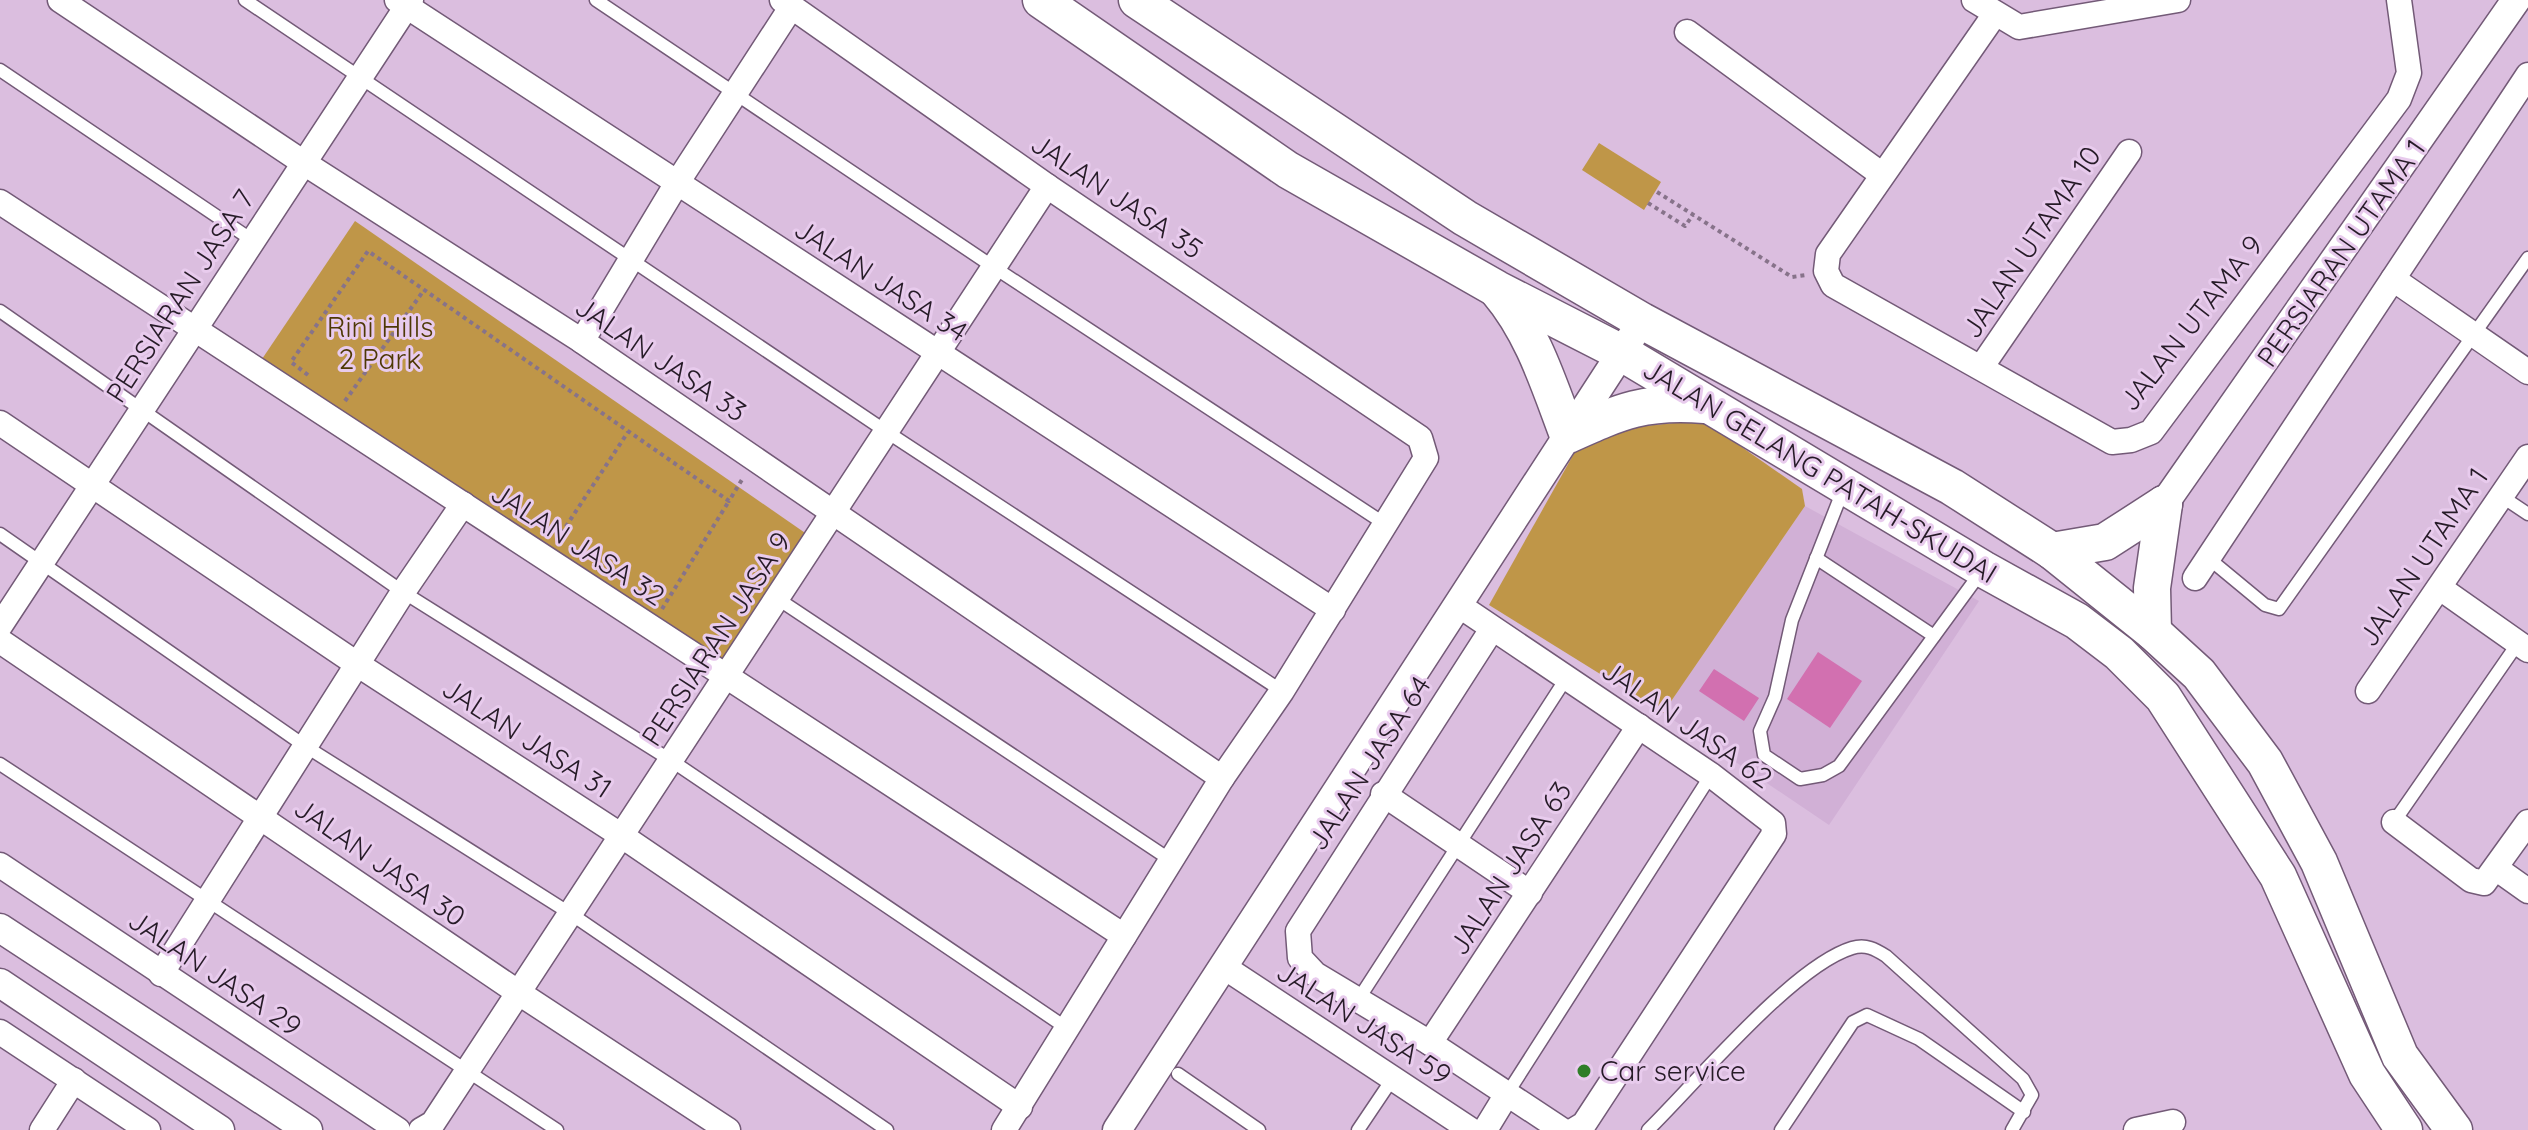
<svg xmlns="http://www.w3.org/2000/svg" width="2528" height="1130" viewBox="0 0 2528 1130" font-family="Quicksand,sans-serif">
<rect width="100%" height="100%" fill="#dbbedf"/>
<path fill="#d1b0d6" d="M1805,506L1979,601L1829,825L1663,713Z"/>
<g fill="#bf9648">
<path d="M1599,143L1661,182L1644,210L1582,170Z"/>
<path d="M355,221L811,537L718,680L258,365Z"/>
<path d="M1703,420L1802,489L1805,506L1663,713L1489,605L1581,441L1644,426Z"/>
</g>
<g fill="#d270b0">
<path d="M1818,652L1862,681L1830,728L1787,699Z"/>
<path d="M1714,669L1759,698L1744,721L1699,691Z"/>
</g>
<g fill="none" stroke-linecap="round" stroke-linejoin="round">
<g stroke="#735a77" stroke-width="15">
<g id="service">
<path d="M245,0L887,432L1282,691"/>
<path d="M596,0L995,268L1385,524"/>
<path d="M0,70L252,240"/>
<path d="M0,311L403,592L672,761L1068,1029"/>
<path d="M1843,490L1792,620L1775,697L1760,731L1764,755L1800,779L1823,775L1839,766L1981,572"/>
<path d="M2501,496L2528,514"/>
<path d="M0,534L305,746L571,914L887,1130"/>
<path d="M2207,557L2265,605L2279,609L2528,258"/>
<path d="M1816,558L1934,636"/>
<path d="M778,599L1172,861"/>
<path d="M0,764L557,1130"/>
<path d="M2394,822L2518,643"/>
<path d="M1358,1000L1567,677"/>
<path d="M1178,1074L1259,1130"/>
<path d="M1507,1094L1711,775"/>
<path d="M1358,1130L1393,1078"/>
<path d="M1648,1130C1696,1083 1793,966 1852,948C1866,944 1875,949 1886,956L2023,1079L2032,1095L2012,1130"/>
<path d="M1781,1130L1853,1022L1867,1015L1919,1039L2024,1112"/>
</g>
</g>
<g stroke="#735a77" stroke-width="27">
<g id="minor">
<path d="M60,0L304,163L582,341L1222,778"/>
<path d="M397,0L1333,610"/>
<path d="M782,0L1047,186L1420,438L1426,458L1282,691L1222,778L1004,1130"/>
<path d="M1974,0L2019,27L2178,0"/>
<path d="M1995,14L1828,254L1826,271L1833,285L2112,442L2131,440L2151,432L2399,99L2409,73L2399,0"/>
<path d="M1687,32L1881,174"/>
<path d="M0,202L1124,936"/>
<path d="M2393,279L2528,372"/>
<path d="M582,341L677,183L792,6"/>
<path d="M1982,366L2129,152"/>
<path d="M0,423L357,664L622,836L1020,1107"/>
<path d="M2195,578L2528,75"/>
<path d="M2440,588L2528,650"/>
<path d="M1457,604L1711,775L1773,823L1774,834L1584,1124L1574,1130"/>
<path d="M0,626L411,0"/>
<path d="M1492,629L1298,931L1300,958L1315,974L1430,1043L1562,1130"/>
<path d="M0,641L519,993L728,1130"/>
<path d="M2368,691L2528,457"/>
<path d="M1383,794L1530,893"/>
<path d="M2394,822L2471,880L2484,883L2528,822"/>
<path d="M0,865L398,1130"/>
<path d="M2497,869L2528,891"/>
<path d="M1224,967L1471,1130"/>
<path d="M161,974L403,592L463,504"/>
<path d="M0,1032L148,1130"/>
<path d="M1430,1043L1639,726"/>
<path d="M42,1130L74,1080"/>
<path d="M421,1130L433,1123L1047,186"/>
<path d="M1485,1130L1507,1094"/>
<path d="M2136,1130L2173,1122"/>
</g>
</g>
<g stroke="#735a77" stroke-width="31">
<g id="tertiary">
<path d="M2164,504L2516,0"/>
<path d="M0,928L308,1130"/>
<path d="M0,983L220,1130"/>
<path d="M1117,1130L1631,338"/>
</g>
</g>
<g stroke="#735a77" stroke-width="39">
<g id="primary">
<path d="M1041,0L1288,170L1497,289L1622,353L1983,569L2077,621L2119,653L2163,697L2278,876L2367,1074L2404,1130"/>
<path d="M1137,0L1465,218L1642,321L1952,487L2052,551L2153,632L2199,674L2265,762L2319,862L2400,1056L2454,1130"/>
<path d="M1498,291C1533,332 1549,385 1568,435C1621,411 1646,400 1705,405"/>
<path d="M2052,551L2105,542L2164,504"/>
<path d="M2153,632L2152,588L2164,504"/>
</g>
</g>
<g stroke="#87738a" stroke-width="4" stroke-dasharray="4 4" stroke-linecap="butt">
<path d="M1657,192L1792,277L1806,275"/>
<path d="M1648,203L1685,226L1693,215"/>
<path d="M308,375L291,362L368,251L729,501L743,478"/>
<path d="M345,401L424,290"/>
<path d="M557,540L628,432"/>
<path d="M662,609L729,501"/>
</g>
<use href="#service" stroke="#fff" stroke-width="12"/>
<use href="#minor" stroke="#fff" stroke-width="24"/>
<use href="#tertiary" stroke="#fff" stroke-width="28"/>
<use href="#primary" stroke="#fff" stroke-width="36"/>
</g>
<circle fill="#2f7e28" stroke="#e8cbed" stroke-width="3" cx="1584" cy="1071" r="8"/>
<g text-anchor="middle" stroke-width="6" stroke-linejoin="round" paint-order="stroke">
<g font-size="28" fill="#261b27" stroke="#e8cbed">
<text transform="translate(1117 196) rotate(34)" y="10">JALAN JASA 35</text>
<text transform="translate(2031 242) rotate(-56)" y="10">JALAN UTAMA 10</text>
<text transform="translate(2341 253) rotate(-55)" y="10">PERSIARAN UTAMA 1</text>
<text transform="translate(881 280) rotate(33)" y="10">JALAN JASA 34</text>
<text transform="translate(180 296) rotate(-57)" y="10">PERSIARAN JASA 7</text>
<text transform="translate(2191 323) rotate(-52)" y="10">JALAN UTAMA 9</text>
<text transform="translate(661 359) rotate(34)" y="10">JALAN JASA 33</text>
<text transform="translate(1820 471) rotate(31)" y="10">JALAN GELANG PATAH-SKUDAI</text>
<text transform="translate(578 544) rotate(33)" y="10">JALAN JASA 32</text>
<text transform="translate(2423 557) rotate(-56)" y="10">JALAN UTAMA 1</text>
<text transform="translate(716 639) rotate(-57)" y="10">PERSIARAN JASA 9</text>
<text transform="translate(1687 724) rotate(35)" y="10">JALAN JASA 62</text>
<text transform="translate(527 738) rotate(33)" y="10">JALAN JASA 31</text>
<text transform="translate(1369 763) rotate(-57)" y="10">JALAN JASA 64</text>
<text transform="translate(380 862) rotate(35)" y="10">JALAN JASA 30</text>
<text transform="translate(1510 868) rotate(-57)" y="10">JALAN JASA 63</text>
<text transform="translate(215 973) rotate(34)" y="10">JALAN JASA 29</text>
<text transform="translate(1364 1023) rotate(33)" y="10">JALAN JASA 59</text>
</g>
<g font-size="28" fill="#4e3805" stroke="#e8cbed">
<text x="380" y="337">Rini Hills<tspan x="380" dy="32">2 Park</tspan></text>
</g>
<g font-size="28" fill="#261b27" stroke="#e8cbed" text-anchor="start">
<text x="1600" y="1081">Car service</text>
</g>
</g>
</svg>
